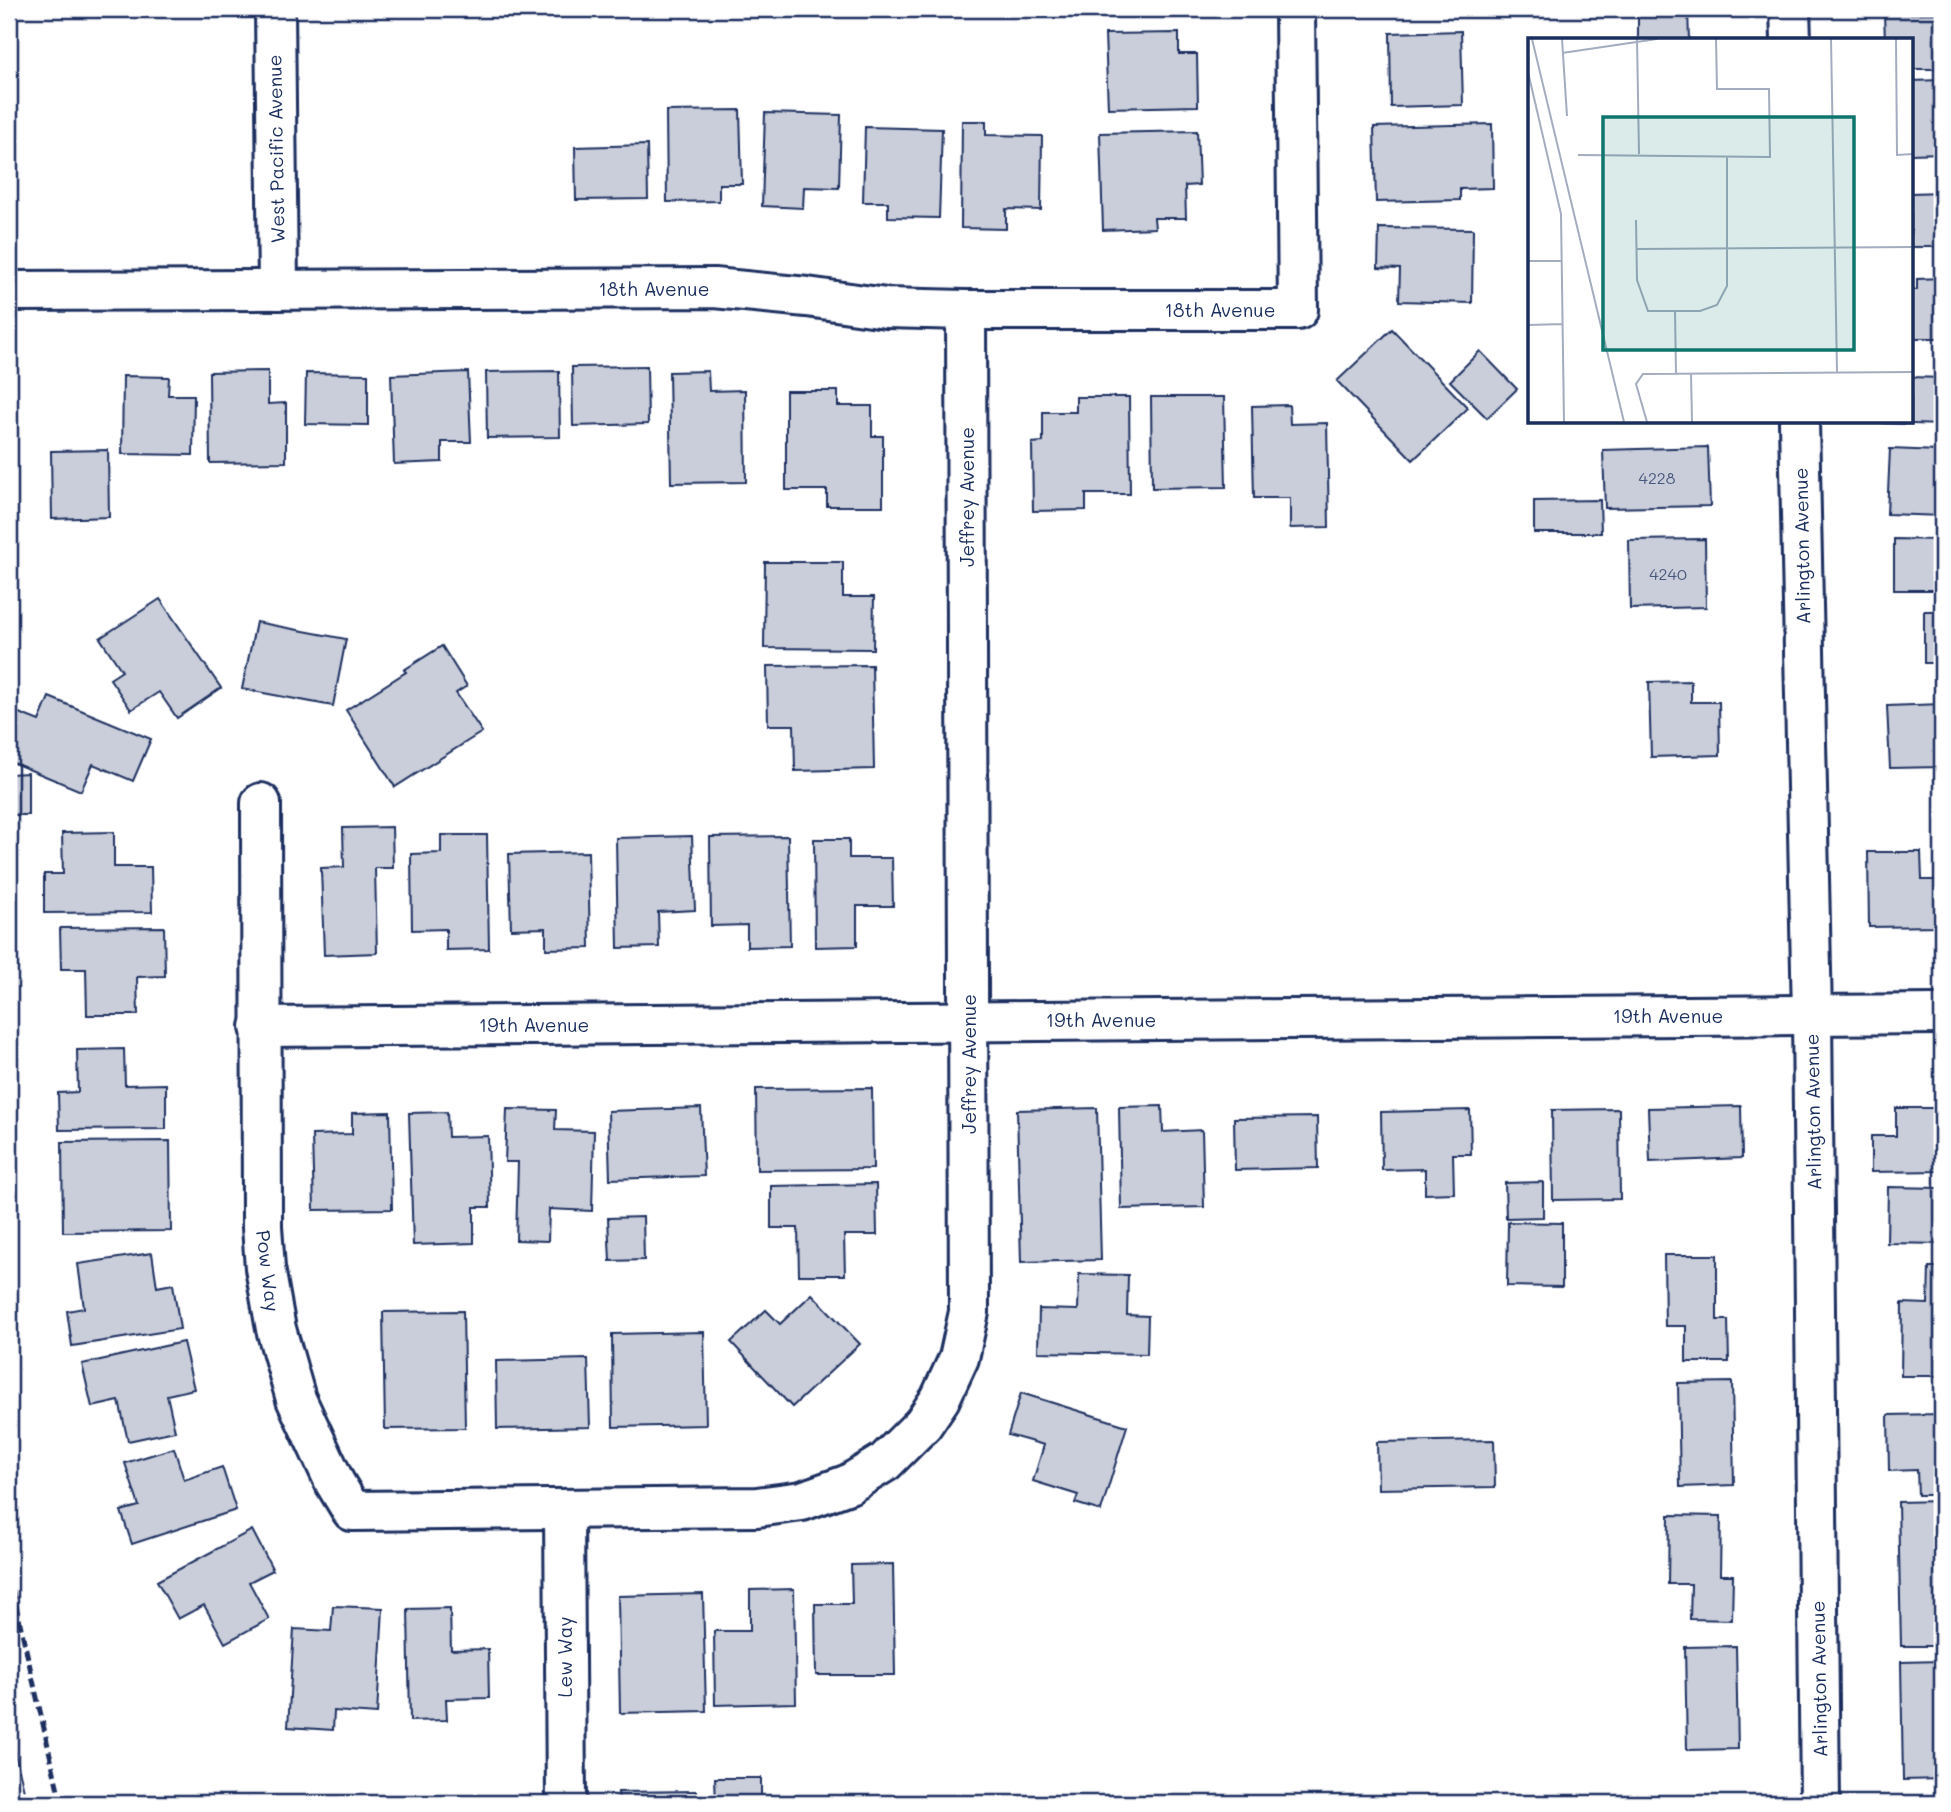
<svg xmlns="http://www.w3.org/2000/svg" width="1951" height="1812" viewBox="0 0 1951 1812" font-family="Mali,sans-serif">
<rect width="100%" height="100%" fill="#fff"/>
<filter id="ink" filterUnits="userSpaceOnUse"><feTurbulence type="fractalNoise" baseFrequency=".0143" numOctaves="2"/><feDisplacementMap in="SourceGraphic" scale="14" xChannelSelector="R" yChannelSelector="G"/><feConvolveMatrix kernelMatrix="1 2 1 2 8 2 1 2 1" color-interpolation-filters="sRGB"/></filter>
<g filter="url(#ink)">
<g fill="#caceda" stroke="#1b2f5e" stroke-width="2">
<path d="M1638,9H1688L1689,40H1638Z"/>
<path d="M1942,13V69H1911V40H1885L1884,14Z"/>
<path d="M1461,31L1463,105L1391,107L1390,33Z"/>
<path d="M1179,33V54H1197L1198,106L1108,108L1105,34Z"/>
<path d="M1942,80V153L1911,154V81Z"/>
<path d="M740,110L742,184H719V201L667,202L666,111Z"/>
<path d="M765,113L841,115L839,188L804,187L803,208L762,206Z"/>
<path d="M962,121H986V135L1042,136L1041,210L1006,209V229L961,228Z"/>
<path d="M1492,124L1493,188L1460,189V200L1376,202L1374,127Z"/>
<path d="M865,127L942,129L939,218L888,217V202H863Z"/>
<path d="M1197,131L1199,185L1185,186L1186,218H1154L1155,228L1103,230L1100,133Z"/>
<path d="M647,145L648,199L576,200L575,147Z"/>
<path d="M1942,192V247H1911V193Z"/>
<path d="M1379,228L1473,229L1472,303L1399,301L1400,269L1378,268Z"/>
<path d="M1941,278L1942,338H1911V290H1917V279Z"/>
<path d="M1392,329L1468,408L1413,460L1337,381Z"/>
<path d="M1480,351L1517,389L1487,418L1450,381Z"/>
<path d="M647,366L648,424L573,426L572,367Z"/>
<path d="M268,371V404L286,403V462L210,463L209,372Z"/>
<path d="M559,371L560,437L487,438L486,372Z"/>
<path d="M708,371L709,391L745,390L746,482L671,483L669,372Z"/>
<path d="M468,372L471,442H442V462L394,464L391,375Z"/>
<path d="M306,373L368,374V425L305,424Z"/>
<path d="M123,376L169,377L168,395H194L193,455L122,454Z"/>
<path d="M1911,377L1942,378V425L1882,423L1911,422Z"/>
<path d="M786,391H838V406H872V436H883V506H827V490H786Z"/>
<path d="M1076,397H1129L1130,494H1086V510L1033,511L1032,443L1043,442V412H1076Z"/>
<path d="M1151,397H1224L1226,487L1152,488Z"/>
<path d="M1289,405L1290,424L1327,423L1329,527L1290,528V498H1254L1252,406Z"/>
<path d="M1708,447L1710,506L1605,508L1603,450Z"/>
<path d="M1890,449L1938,451L1937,471H1942V516L1887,514Z"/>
<path d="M108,450L109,517L52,519L51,451Z"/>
<path d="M1600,500L1601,533H1534V501Z"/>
<path d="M1705,539L1706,607L1630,609L1629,540Z"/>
<path d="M1894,539L1942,540V590H1894Z"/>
<path d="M765,562H843V597H874L873,649L764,648Z"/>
<path d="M160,599L221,688L177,718L159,692L131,710L110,679L122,671L100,638Z"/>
<rect x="1924" y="611" width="18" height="52"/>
<path d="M256,622L346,639L333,706L242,689Z"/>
<path d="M442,646L467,686L456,693L482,732L395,787L346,710L406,672L404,670Z"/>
<path d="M872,665L874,769L795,771L794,725H768L767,666Z"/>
<path d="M1691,681V702H1719L1720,755L1651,757L1649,682Z"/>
<path d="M49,697L151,739L133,781L93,764L81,791L9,761V709L39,721Z"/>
<path d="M1942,704V767L1890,768L1887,706Z"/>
<path d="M28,773V815H9V774Z"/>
<path d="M392,827L393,868H375L377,953L324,955L321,868L344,867L343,828Z"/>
<path d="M114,832V867H151L152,912L44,913V874H63L62,833Z"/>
<path d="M441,835H487L489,949L446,950V929L412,930L411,854L441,853Z"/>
<path d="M692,836L695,910L658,912L659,947L618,948L616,838Z"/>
<path d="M788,836L790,946L747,947V925L711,926L710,837Z"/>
<path d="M814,839H849V858H892L893,906H857V946L815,947Z"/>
<path d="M588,852L590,948L546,949V928L511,929L509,854Z"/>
<path d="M1868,852H1921L1922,880H1939L1940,926L1869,927Z"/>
<path d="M164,927L165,976L137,977L138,1015H87L86,969H61L60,928Z"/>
<path d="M124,1049L125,1085L166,1084V1129L59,1130L58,1093L78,1092L77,1050Z"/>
<path d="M872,1088L873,1169L757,1170L756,1089Z"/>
<path d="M1162,1106L1163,1132L1202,1130L1204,1207L1121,1209L1119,1107Z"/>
<path d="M1741,1106L1742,1158L1650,1162L1648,1108Z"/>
<path d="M701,1108L704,1176L610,1179L608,1111Z"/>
<path d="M1097,1108L1101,1260L1021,1262L1017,1110Z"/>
<path d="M1896,1108H1942V1171L1871,1172V1136H1896Z"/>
<path d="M507,1109L556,1110L555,1130L594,1131L592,1211L549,1209L548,1241L516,1240L518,1162H505Z"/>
<path d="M1619,1109L1620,1199L1553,1200L1552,1110Z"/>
<path d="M1470,1110L1471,1154H1453L1454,1193L1425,1194V1169L1382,1170L1381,1112Z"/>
<path d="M390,1112L392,1209L314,1210L312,1135L352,1134V1113Z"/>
<path d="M447,1112L448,1137L488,1136L490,1207H474V1243L413,1245L409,1113Z"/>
<path d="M1317,1117L1318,1168L1235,1170L1234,1118Z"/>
<path d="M170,1141L171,1231L63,1232L62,1142Z"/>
<path d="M1543,1182V1217L1506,1218L1505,1183Z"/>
<path d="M876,1184L877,1235H844L845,1275H799L798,1228H771V1186Z"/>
<path d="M1888,1187L1942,1188V1244L1887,1243Z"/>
<path d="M643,1217L644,1260L610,1261L608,1218Z"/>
<path d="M1508,1222L1562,1223V1287L1507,1286Z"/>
<path d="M152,1253L157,1287L173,1284L180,1329L72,1346L67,1311L84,1308L78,1264Z"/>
<path d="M1664,1255H1717V1320H1728L1729,1362H1686V1326H1665Z"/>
<path d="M1929,1267H1942V1376H1901L1902,1303L1928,1304Z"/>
<path d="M1079,1274L1128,1275L1127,1315L1148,1316L1147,1354L1038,1352L1039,1309L1078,1310Z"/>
<path d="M812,1294L860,1344L792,1407L731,1342L766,1310L780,1324Z"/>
<path d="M463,1311L465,1428L385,1429L383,1312Z"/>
<path d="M704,1332L706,1425L613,1427L612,1334Z"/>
<path d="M183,1342L194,1389L167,1395L175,1431L128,1441L119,1401L92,1407L82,1364Z"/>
<path d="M588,1359L590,1427L497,1429L496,1361Z"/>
<path d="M1732,1382L1734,1485L1680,1487L1678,1383Z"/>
<path d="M1021,1393L1127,1426L1101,1511L1075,1503L1078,1495L1033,1481L1044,1445L1008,1435Z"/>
<path d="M1942,1414V1495H1918L1917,1470L1889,1471L1888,1415Z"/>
<path d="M1494,1440L1495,1487L1378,1489L1377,1442Z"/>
<path d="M174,1448L184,1480L222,1467L236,1510L132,1544L121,1511L139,1506L125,1463Z"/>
<path d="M1942,1501V1646H1901L1898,1502Z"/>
<path d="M1669,1515L1721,1516L1720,1575H1733L1732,1620L1690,1619L1691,1584H1668Z"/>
<path d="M252,1530L273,1570L249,1582L269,1619L225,1643L204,1605L178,1619L157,1581Z"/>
<path d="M893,1564L895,1675H816L815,1604H852L851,1565Z"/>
<path d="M794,1589L796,1703L715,1705L714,1631H750V1590Z"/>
<path d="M703,1594L706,1711L620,1713L618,1596Z"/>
<path d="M333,1606L383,1608L377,1714L334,1711L333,1730L288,1727L294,1629L331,1631Z"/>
<path d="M450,1608L451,1650L488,1649L489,1698L446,1699L447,1720L410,1721L408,1609Z"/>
<path d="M1736,1646L1738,1749L1687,1750L1685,1647Z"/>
<path d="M1942,1661V1779L1903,1780L1901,1662Z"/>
<path d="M715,1778H761V1801H794V1803H716Z"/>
<path d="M697,1791V1803H619L618,1792Z"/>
<rect x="815" y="1798" width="80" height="5"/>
</g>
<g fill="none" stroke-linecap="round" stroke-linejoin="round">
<g stroke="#1b2f5e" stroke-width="44">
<g id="minor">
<path d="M275,9L278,290"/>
<path d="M1790,9L1791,40"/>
<path d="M9,291L714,288L807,297L886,308L966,310H1298L1295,9"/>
<path d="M1799,422L1812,1015L1820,1803"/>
<path d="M261,803L262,1227L265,1268L276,1329L296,1399L335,1483L352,1511L757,1507L802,1501L849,1484L885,1462L923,1424L940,1399L959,1358L969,1312L966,310"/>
<path d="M260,1027L1942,1014"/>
<path d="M564,1510L566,1803"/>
</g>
</g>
<use href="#minor" stroke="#fff" stroke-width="38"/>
<path stroke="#1b2f5e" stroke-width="2" d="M9,1728L27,1803"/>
<path stroke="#1b2f5e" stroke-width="5" stroke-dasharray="10 5" stroke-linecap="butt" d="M9,1575L61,1803"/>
</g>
</g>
<g text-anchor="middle" stroke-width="6" stroke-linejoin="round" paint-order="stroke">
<g font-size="16" fill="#47577d">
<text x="1657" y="484">4228</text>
<text x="1668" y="580">4240</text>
</g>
<g font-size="19" fill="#1b2f5e" stroke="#fff">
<text transform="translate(276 149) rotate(-91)" y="7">West Pacific Avenue</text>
<text x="654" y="296">18th Avenue</text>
<text x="1220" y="317">18th Avenue</text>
<text transform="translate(967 497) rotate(-90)" y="7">Jeffrey Avenue</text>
<text transform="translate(1802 546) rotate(-91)" y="7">Arlington Avenue</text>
<text x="1668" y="1023">19th Avenue</text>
<text x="1101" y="1027">19th Avenue</text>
<text x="534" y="1032">19th Avenue</text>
<text transform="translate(969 1064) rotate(-90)" y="7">Jeffrey Avenue</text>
<text transform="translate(1813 1112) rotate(-91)" y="7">Arlington Avenue</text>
<text transform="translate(268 1271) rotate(83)" y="7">Pow Way</text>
<text transform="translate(565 1657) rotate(-90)" y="7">Lew Way</text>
<text transform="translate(1819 1679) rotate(-91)" y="7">Arlington Avenue</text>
</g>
</g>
<g transform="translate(1528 38)">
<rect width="385" height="385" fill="#fff"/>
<path fill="none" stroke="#a4acbf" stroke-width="2" d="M4,1L96,384M34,1L39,78M109,1L111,116M303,1L309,334M368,1L369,117L385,116M34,15L129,1M0,34L33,176L36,384M50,117L242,119L241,51H189L188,1M108,182L109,242L120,273H172L189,267L199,248V119M108,211L385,209M0,223H34M147,273L148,335M0,287L35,286M163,335L164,384M119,384L108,346L115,336L385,334"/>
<path fill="#0f766e" fill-opacity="0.15" stroke="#0f766e" stroke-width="3.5" d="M75,79H326V312H75Z"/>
<rect width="385" height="385" fill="none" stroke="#1b2f5e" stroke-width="3.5"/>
</g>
<rect width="1951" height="1812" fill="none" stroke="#fff" stroke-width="35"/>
<rect x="18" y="18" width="1916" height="1777" fill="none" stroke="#1b2f5e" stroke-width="2.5" filter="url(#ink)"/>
</svg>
